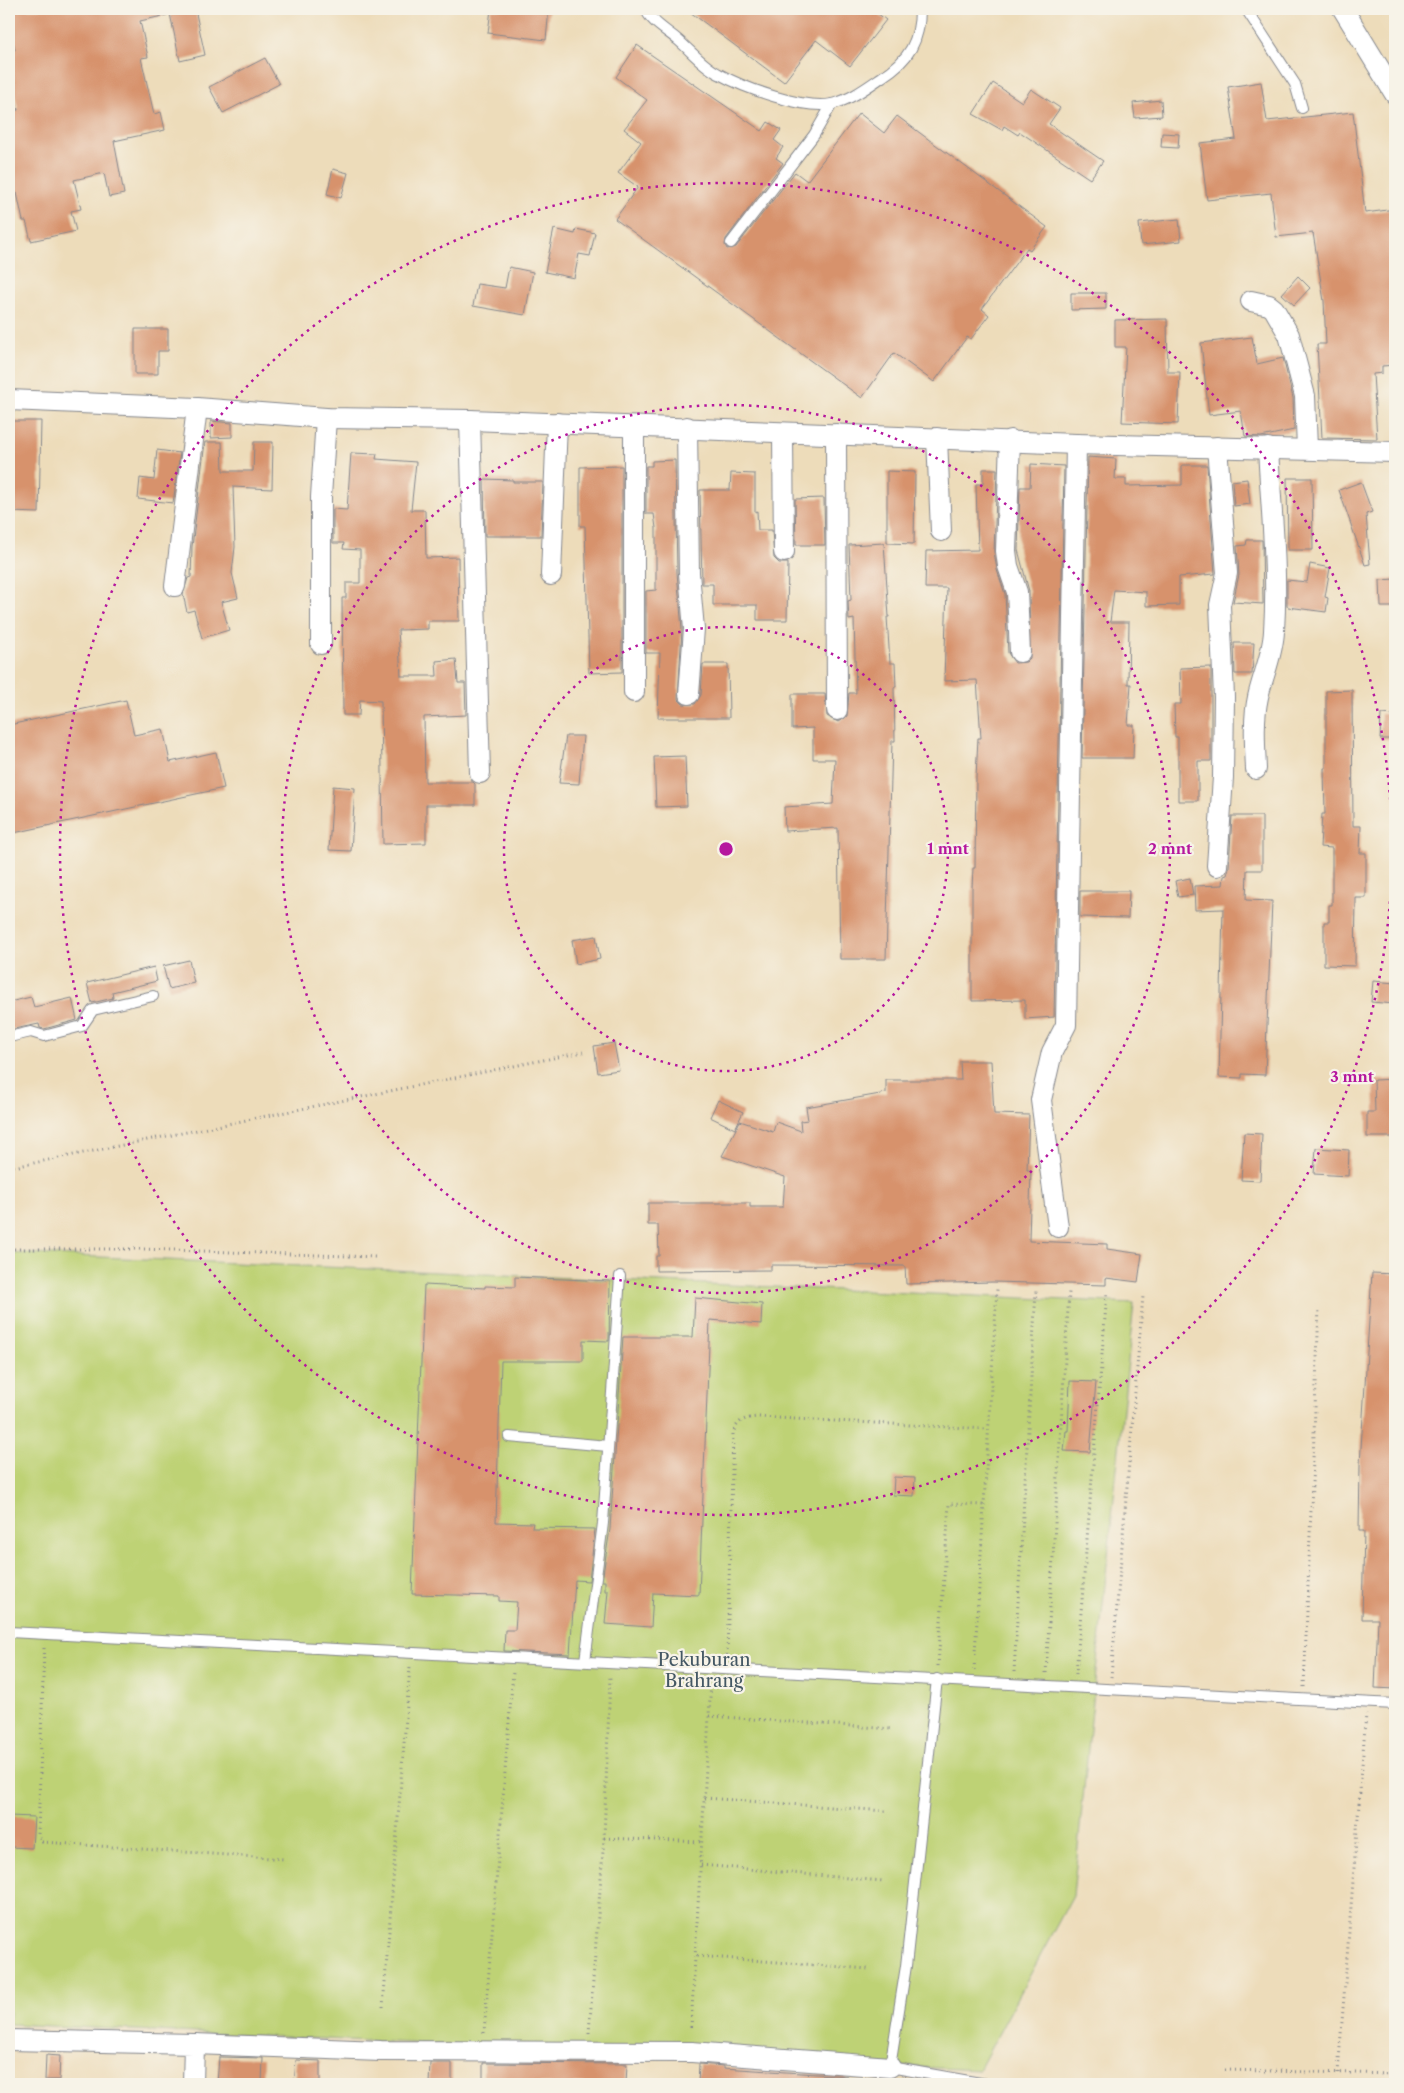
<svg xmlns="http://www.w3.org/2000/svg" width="1404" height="2093" viewBox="0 0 1404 2093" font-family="'Libre Caslon Text',serif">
<rect width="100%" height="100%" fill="#f7f3e8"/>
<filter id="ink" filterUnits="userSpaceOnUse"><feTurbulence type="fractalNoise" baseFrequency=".02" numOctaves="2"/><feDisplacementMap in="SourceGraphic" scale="10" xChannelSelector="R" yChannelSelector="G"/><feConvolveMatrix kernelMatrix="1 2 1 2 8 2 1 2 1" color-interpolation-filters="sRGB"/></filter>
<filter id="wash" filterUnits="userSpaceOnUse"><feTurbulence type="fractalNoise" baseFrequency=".0096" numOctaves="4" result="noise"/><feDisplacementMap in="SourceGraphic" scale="20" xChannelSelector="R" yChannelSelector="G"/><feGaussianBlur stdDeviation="1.12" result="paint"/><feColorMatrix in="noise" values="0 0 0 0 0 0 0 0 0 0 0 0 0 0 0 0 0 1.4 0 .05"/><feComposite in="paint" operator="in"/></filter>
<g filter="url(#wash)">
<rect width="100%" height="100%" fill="#eddcba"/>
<path fill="#bed275" stroke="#6c806a" d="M9,1253L1134,1303L1073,1895L979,2070L9,2024Z"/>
<g id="blocks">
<g fill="#d7926c">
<path d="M9,9H167V15L140,21L148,57L141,58L154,114L161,112L165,130L114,141L124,194L109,197L104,173L74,180L81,209L71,211L76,231L31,241L26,221H23L17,193L9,195V171L13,170L9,152V112L18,110L9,68V52L15,50L9,22Z"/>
<path d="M169,9H195L205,55L180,61Z"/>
<path d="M491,9H549L546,40L488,33Z"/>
<path d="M686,9H872L886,20L850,66L816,40L784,82Z"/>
<path d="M637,45L762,131L768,122L781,130L774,140L783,147L776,158L783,163L726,239L725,245L727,249L736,247L795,172L807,181L859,113L884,133L897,116L1047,227L1030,250L1027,248L982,309L989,315L971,339L967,337L934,382L894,353L862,398L615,219L638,187L618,173L641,142L624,129L647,100L616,77Z"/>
<path d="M265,58L279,84L223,113L209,87Z"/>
<path d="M1261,82L1267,121L1353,112L1365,213L1395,209V365L1382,366V373L1373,374L1377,439L1322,438L1317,344H1326L1324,301L1313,233L1276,237L1271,193L1207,200L1200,143L1236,139L1228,87Z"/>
<path d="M993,83L1022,102L1031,89L1060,108L1049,124L1103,161L1090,179L1020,132L1018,135L1004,126L1002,130L973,114Z"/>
<path d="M1161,100L1162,116L1135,118L1133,103Z"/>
<path d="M1162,133L1179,134L1178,148L1161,147Z"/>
<path d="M333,169L348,173L341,198L327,194Z"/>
<path d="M1179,219L1181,241L1141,245L1139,223Z"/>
<path d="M554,229L575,234L576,229L595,233L590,256L579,254L574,278L545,272Z"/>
<path d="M509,267L533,272L525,315L473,306L477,284L505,288Z"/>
<path d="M1298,276L1310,288L1294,305L1282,294Z"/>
<path d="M1071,293H1106V309L1071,310Z"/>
<path d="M1167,319L1168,372H1180L1178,424L1122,422L1126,347H1115V320Z"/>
<path d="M135,329H168V351H158V374H135Z"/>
<path d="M1252,337L1257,364L1283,358L1293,398L1294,430L1261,437L1245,436L1241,411L1209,415L1201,343Z"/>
<path d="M9,421H41L39,513L9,512Z"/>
<path d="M211,421L232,423V437L211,438Z"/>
<path d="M205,442H222L223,471H253L254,442H273L272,489L233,487L235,547L232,573L238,598L221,602L229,630L202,638L194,610L187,612L183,594L188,578L191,577L192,547Z"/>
<path d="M157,450L180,453L173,503L138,499L140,478L154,480Z"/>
<path d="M351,453L377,454L376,459L416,462L411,510H425L426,558L458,557L459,621H428V629L398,630L401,676H437L436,661L456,659L458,683H465L466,715L424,717L425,782H473L475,784V805H426V843L383,844L381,701L360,700L359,715H343L342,598H346V583H360V550L343,549L344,543H333V509L347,510Z"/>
<path d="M1088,457L1116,459L1115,479H1126V486L1182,485V465H1207L1215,574L1179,577V605L1146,606V592L1114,590L1110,622H1129L1128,684H1131L1128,725H1134L1133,758H1082Z"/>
<path d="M675,460L677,573L682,629L678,699L683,704H695L701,695L703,664H728L729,718H658L660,653H646V591L656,590V528L654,514H646V466H652V461Z"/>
<path d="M1031,464L1064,466L1054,1017L1025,1019V1000L972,1001V888L973,868H975L976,777L978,738H981L977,680L944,681L947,588H925L926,551L978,550L976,484H983V469H997L994,552L997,570L1005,594L1008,653L1015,663L1026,662L1030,658L1029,591L1018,550L1020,487H1030Z"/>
<path d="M622,466V672L589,673L585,526H580V467Z"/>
<path d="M887,471L915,472L914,544L887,543Z"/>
<path d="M731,473L755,474V512L757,511L758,530H772L774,558L779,563H788L787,620H757V605H713V584H702L700,490H730Z"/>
<path d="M1287,478H1312L1313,550H1288Z"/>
<path d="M484,479L513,480V482H543L541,536H485Z"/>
<path d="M1247,479L1250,504L1234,506L1232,481Z"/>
<path d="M1361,482L1372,512L1366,514L1370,564L1365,565L1339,490Z"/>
<path d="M824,498L825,545H796L795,499Z"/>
<path d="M1247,540H1262L1263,604L1233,602L1239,575L1237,546L1246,545Z"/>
<path d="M884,543L889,617H887L890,663H895L896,687H894L895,741H892L886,959H840L838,828L785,831L784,807L833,804L835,759H813V728L792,729V694H825L827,716L838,722L847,716L849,693H856L854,619L849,620L848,601L851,600L849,545Z"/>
<path d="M1310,564L1330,568L1325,597L1328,598L1326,612L1288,607L1287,605V580L1307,582Z"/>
<path d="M1395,579V607H1381L1380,580Z"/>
<path d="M1234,643H1254L1252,674H1235Z"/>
<path d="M1211,667V761H1198V801H1178V737H1175L1174,704H1181L1180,668Z"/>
<path d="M1352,690L1353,826H1361L1360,853H1366V898H1356L1355,966L1324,965V922H1329V905H1332V848L1320,847L1322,814H1325L1324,768H1326V691Z"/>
<path d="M126,700L134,735L163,729L170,762L216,752L224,788L9,834V725Z"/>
<path d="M1381,714L1395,715V739H1380Z"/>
<path d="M566,736H583L579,784L559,783Z"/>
<path d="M685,756L687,806L656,807L654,757Z"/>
<path d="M333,786L355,788L351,851L329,850Z"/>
<path d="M1232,816H1262V870H1247L1246,900L1272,901L1265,1075L1242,1074V1078L1219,1077L1223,909L1195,910L1194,886L1223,885L1224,876L1227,875L1229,867Z"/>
<path d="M1190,878L1193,895L1178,897L1175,881Z"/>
<path d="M1080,891H1129L1128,918L1080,917Z"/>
<path d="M596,936L600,959L576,964L572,940Z"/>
<path d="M189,960L194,983L169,989L163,966Z"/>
<path d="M154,967L157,981L112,992L113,998L92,1003L87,983Z"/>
<path d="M1373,981L1395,983V1004L1371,1002Z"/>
<path d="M31,997L34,1007L72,998L77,1020L44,1029L40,1028L39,1024L9,1030V1002Z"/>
<path d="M614,1043L619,1070L598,1073L594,1046Z"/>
<path d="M960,1061H991L994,1114L1029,1115L1027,1170H1031L1029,1241L1107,1244V1249L1142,1254L1138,1282L1106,1278V1285L993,1282L906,1284L905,1266L771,1265V1270L656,1271V1256H659L658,1225H648V1203H750V1207H783L785,1177L722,1156L740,1121L773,1132L776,1122L801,1131L800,1121L808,1120L806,1107L886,1093V1080H961Z"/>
<path d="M1395,1079V1137H1367V1112H1375L1374,1080Z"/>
<path d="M718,1100L743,1112L735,1129L710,1117Z"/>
<path d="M1244,1133L1262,1134L1260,1181L1241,1180Z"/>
<path d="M1316,1148L1349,1150L1348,1176L1314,1174Z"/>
<path d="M1372,1273L1395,1274V1689L1375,1688L1378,1619H1362L1364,1531H1359L1360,1464Z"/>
<path d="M515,1277L610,1281L609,1341L583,1340V1361H501L496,1522L533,1523L532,1528L595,1529L589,1581L575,1580L570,1654L504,1651L505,1630H515L517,1602L499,1601V1596L412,1594L424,1285L485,1288V1286L515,1287Z"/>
<path d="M695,1298L762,1304L761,1324L710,1320L699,1595L653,1593L651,1627L605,1624L608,1591H605V1581H602L610,1529L623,1337H693Z"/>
<path d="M1070,1381L1096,1382L1090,1452L1064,1451L1066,1431H1068Z"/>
<path d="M894,1477L915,1478L914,1496L893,1495Z"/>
<path d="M9,1816L34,1817L32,1848L9,1847Z"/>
<path d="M46,2055L60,2056L59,2080H45Z"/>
<path d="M219,2057L263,2058L262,2084H217Z"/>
<path d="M296,2060L320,2061V2084H294Z"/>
<path d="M430,2063H452V2084H429Z"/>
<path d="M483,2063L627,2064L626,2084H483Z"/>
<path d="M699,2064L724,2066V2068L847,2076L846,2084H698Z"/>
</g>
</g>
</g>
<g filter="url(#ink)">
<use href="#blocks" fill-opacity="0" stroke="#84868c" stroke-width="1"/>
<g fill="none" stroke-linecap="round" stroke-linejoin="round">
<g stroke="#84868c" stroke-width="12">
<g id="service">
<path d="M646,9C649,21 669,32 678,40C691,51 704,67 719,74C744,88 804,110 832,104C850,100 866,88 882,77C909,60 920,41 920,9"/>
<path d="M1246,9L1295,84L1302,108"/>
<path d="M731,243L814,135L832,104"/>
<path d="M9,1037L31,1032L44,1036L82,1026L93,1010L153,996"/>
<path d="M509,1437L608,1446"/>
<path d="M9,1632L1395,1704"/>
<path d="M585,1661L603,1523L620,1276"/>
<path d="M937,1679L906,1966L890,2067L986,2084"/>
</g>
</g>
<g stroke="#84868c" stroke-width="22">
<g id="minor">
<path d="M1343,9L1395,94"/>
<path d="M1251,301L1269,305L1274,309L1289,335L1305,396L1307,449"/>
<path d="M9,400L197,408L326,418L470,420L1076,444L1395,452"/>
<path d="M470,420L480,773"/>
<path d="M634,427V692"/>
<path d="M687,427L689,573L694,629L689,694"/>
<path d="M783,433L784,552"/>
<path d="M836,434L837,710"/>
<path d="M937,438L941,531"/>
<path d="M1010,440L1006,551L1008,566L1017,592L1020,652"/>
<path d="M1217,447L1227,573L1220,605L1224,697L1223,777L1217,866"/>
<path d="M551,575L557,423"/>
<path d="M175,586L197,408"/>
<path d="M321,644V497L326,418"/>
<path d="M1256,769C1255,746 1253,720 1258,697C1263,675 1273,654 1274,631C1278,570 1271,509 1268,448"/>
<path d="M1058,1227L1041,1100L1052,1052L1066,1025L1076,444"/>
<path d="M9,2040L194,2044L193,2084"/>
<path d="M194,2044L381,2051L692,2052L890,2067"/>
</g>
</g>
<g stroke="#84868c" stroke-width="3" stroke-dasharray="1 4" stroke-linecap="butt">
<path d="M9,1168L583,1052"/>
<path d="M9,1249H142L377,1257"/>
<path d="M44,1648L38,1834L42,1842L284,1859"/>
<path d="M727,1655L733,1434C737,1420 745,1418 758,1417L987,1429"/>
<path d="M938,1666L949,1504L983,1505"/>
<path d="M974,1670L997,1289"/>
<path d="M1014,1672L1036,1291"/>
<path d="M1046,1673L1069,1292"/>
<path d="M1076,1674L1107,1293"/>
<path d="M1111,1677L1143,1296"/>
<path d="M1304,1687L1319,1308"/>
<path d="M709,1716L893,1729"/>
<path d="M705,1798L886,1811"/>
<path d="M604,1838L703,1842"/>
<path d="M701,1865L883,1881"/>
<path d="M697,1956L869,1969"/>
<path d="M383,2007L410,1667"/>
<path d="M691,2027L711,1681"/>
<path d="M484,2033L513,1672"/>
<path d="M589,2033L604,1838L610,1677"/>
<path d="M1225,2070L1395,2074"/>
<path d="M1338,2073L1366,1714"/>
</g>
<use href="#service" stroke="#fff" stroke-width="10"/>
<use href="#minor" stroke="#fff" stroke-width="20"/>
</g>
</g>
<g fill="none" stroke="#b5179e" stroke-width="2.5" stroke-dasharray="2.5 5">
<circle cx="726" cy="849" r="222"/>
<circle cx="726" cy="849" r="444"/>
<circle cx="726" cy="849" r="666"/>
</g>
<g text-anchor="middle" stroke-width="4.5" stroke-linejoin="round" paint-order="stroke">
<g font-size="18" fill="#445864" stroke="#f7f3e8">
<text x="704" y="1666">Pekuburan<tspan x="704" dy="21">Brahrang</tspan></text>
</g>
</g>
<circle cx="726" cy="849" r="8" fill="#b5179e" stroke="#f7f3e8" stroke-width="2.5"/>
<g font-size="15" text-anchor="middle" font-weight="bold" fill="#b5179e" stroke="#f7f3e8" stroke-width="4.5" stroke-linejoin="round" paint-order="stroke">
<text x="948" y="854">1 mnt</text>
<text x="1170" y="854">2 mnt</text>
<text x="1352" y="1082">3 mnt</text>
</g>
<rect width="1404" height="2093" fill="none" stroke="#f7f3e8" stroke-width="30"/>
</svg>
